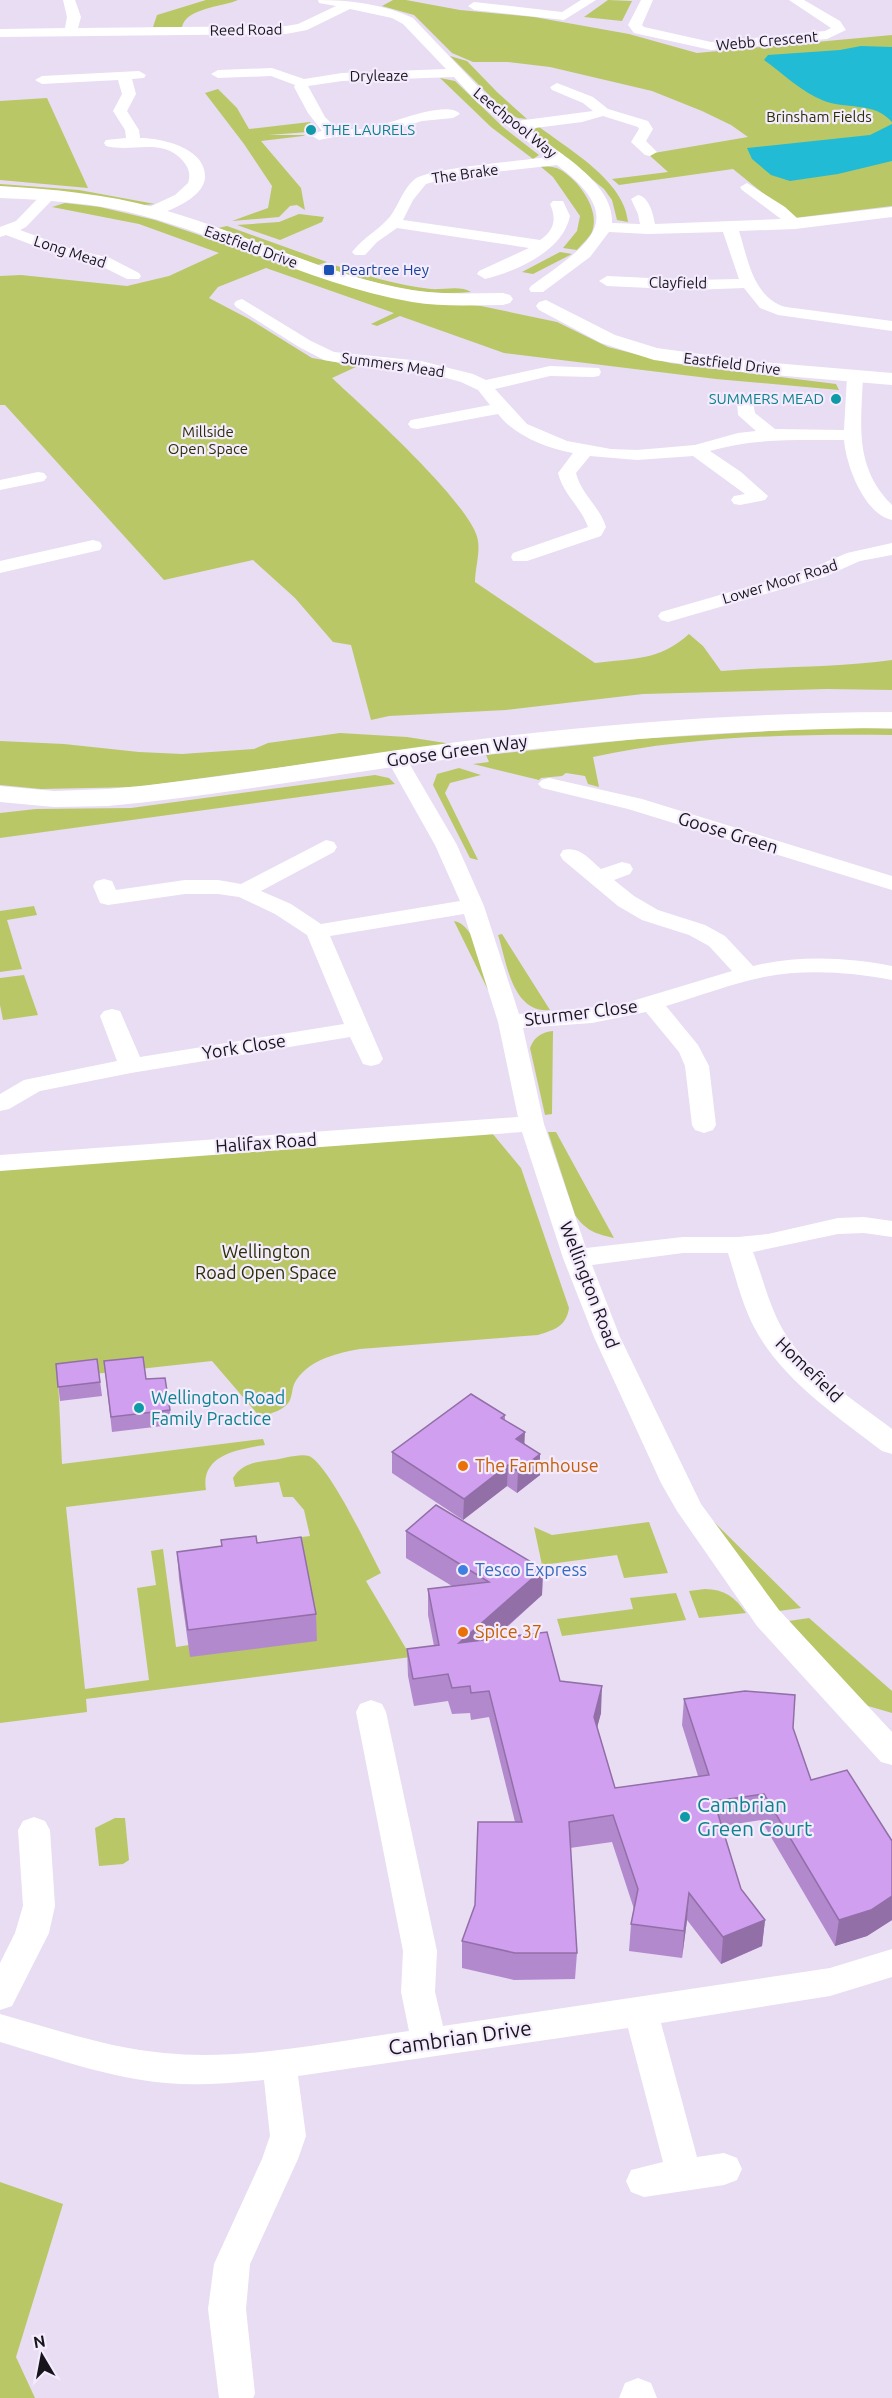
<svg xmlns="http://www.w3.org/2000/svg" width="892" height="2398" viewBox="0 0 892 2398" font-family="Ubuntu,sans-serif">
<rect width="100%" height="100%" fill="#e8ddf3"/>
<g fill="#b9c767">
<path d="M206,0H238C222,7 186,8 182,27H153L157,15Z"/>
<path d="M393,0H406L460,10L534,17L629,34L697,53L892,35V206L794,218L733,169L619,185L612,179L668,172L648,154L748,137L731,125L702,111L652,91L550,67L508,62H473L452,53L414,15L382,6Z"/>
<path d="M608,0L632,1L622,21L584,17Z"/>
<path d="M450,56L467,61L497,92L527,119L518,118L507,113Z"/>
<path d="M440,78L455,81L503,127L539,155L533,159L491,127Z"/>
<path d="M218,89L237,108L249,129L310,122L314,128H306L308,132L268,135H305L303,136L261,141L301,188L305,210L297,205L290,206L279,217L232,221L268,208L272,186L244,144L205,93Z"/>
<path d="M47,98L88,188L0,180V101Z"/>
<path d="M538,126C568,149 625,181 628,222L617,220L612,200L604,189L533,131Z"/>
<path d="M540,166C547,167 553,166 559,169C578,179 601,210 592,232C589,238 582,244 577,250L563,248L577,231L580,216L553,177Z"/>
<path d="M0,184L79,190L155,204L144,205L0,189Z"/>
<path d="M65,203L100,207L155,220L362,290L411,299L481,306L557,322L608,347L670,363L836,384L839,390L716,379L504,353L400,316L377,326L371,324L394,313L266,268L218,287L209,298L249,319L312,358L358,366L332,378C361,405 474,506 478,541C480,554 475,569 475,582L595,663C634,658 659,661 689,634L703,646L721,671C778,666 835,668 892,660V690L827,689L643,694L506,710L389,716L371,720L351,645L333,642L295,598L253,560L164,580L5,405H0V276L21,275L127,286L169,276L219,253L139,224L52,207Z"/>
<path d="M299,214L324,217L322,222L280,240L237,225L279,222Z"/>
<path d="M227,226L327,262L318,265L218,228Z"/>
<path d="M560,252L572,254L533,274L522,272Z"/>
<path d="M331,264C364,275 396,285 431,289C443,290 461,285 471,292C420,297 372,283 324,267Z"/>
<path d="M839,727L892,729V735C793,734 690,736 593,757L599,787L588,784L585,776L566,773L562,776L541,778L539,780L473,764L489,762L486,755L637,739Z"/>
<path d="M340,733L407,737L452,744L137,787L41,789L0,785V741L64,744L139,752L182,754L254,749L268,743Z"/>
<path d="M459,768L481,775L450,783L445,793L478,860L470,858L433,785L437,774Z"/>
<path d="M375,775L389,778L395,784L0,838V813L36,809L131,808Z"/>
<path d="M34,906L37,915L7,920L22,969L0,972V911Z"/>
<path d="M454,921C475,924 485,970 493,989L488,990Z"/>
<path d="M502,934L550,1010C512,1013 507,963 498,935Z"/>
<path d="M24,975L38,1015L3,1020L0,1005V978Z"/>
<path d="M553,1031L552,1114L545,1115L530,1048C534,1037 542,1032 553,1031Z"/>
<path d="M548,1132H556L614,1238C596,1234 586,1231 575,1215Z"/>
<path d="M492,1133L521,1168L569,1308C566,1327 554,1330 538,1335L360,1349C338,1353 311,1359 297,1379C292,1386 293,1390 291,1397C288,1410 271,1413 260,1417L212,1361L58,1378L62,1464L263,1439L265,1445C238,1449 200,1455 206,1490L66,1507L85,1689L149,1680L137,1588L156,1585L151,1551L163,1549L176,1647L189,1645L191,1657L249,1544L310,1536L304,1510L293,1497H283L279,1482L235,1487L233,1478C242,1463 256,1462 272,1460C282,1459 300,1453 309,1456C329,1465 369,1550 381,1573L366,1581L411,1657L86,1699L87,1712L0,1723V1170Z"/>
<path d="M706,1514L801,1608L779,1611Z"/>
<path d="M649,1522L668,1573L624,1578L617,1555L542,1565L534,1527L552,1535Z"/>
<path d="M705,1589C724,1589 735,1597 746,1613L699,1618L689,1591Z"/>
<path d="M676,1593L686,1620L562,1636L557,1619L633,1609L630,1598Z"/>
<path d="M809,1618L892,1691V1713L868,1706L858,1697L789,1621Z"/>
<path d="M115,1818H125L129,1860L123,1864L99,1866L95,1828Z"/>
<path d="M0,2182L63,2204L16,2357L35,2398H0Z"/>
</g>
<g fill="#21bbd6">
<path d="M861,46L892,47V122C874,101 845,110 822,100C802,92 782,73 764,60L768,55L840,50Z"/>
<path d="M892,124V161L838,174L790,181L771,175L752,159L747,148L870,135Z"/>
</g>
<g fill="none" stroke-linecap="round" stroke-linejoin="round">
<g fill="#fff" fill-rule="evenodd">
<path d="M63,0H75L81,17L78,28L286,26L298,24L336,6L319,3L318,0C349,0 384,4 413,18L487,96L517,121L593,111L583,103L552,90L550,87L557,83L593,97L608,109L648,121L653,129L646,141L657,152L650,156L645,155L631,142L639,129L638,127L603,116L582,122L527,129C555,150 615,183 612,223L640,224L638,214L631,199L638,195C649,197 653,213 655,224L781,219L742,190L740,187L747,183L785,207L797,218L892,207V217L795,229L739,231C748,259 753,298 786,307L892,321V331L778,315L760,308L744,288L692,290L607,286L599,281L607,276L692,280L739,279L723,232L648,234L609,232L590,257L543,292H531L529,289L531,286C587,245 632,221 557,165L451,177L426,184L413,200L403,220L540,240C554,230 557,220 550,204L553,201H563L570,216C563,251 517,271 485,279L477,274L479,271L529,248L397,228L377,242L365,255H355L352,252C363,238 374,233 386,221C398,210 401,190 415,179C429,168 523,161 547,157L477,102L454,77L342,81L308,86L325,117L337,129C348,129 360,130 370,128C389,125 446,99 460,114L453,118L422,121L370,137H334L319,140L312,136L314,133L322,131L308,113L294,87L295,85L271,76L218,78L211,74L218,70L272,68L304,79L342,73L446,69L403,24L392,18L350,9L307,30L286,34L0,37V29L65,28L67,17Z"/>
<path d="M581,0H596L564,20L474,10L468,6L474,2L562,12Z"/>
<path d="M641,0H653L642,25L644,27L711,42L825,31L831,28L789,0H804L840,21L846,30L827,39L711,50L634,33L628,25Z"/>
<path d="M139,71L146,75L144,78L132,79L136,94L127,111L139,130L140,138C161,138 207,148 205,178C203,199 167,212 150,217L142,212L145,209L175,195L188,183C191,175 189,168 183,161C162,137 132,153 106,146L104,143L106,140L126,138L125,130L113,111L122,94L118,80L42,84L35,80L42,76Z"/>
<path d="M48,192L53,193L55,196L53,199L26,227L20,230L69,248L110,258L139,273L141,276L139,279H127L99,265L59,255L6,235L0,237V227L16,221L43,193Z"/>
<path d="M242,299L311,341L334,352L421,361L473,374L486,380L550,366L599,368L601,372L599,376L593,377L550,376L495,389L527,424L567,441L611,449L637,450L695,445L738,433L756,431L738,415L737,402L740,398H752L755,413L775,429L844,430L847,377L855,372L861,373L863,377C861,426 854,467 892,505V520C864,514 846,465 844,440C796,440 756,438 710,451L741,472L768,496L765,500L740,505L734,504L731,500L734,496L745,494L693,456L637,460L590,456L576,473C581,494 600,507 606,527L601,536L527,561H513L511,557L513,553L588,527C581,507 563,494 558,473L573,453C546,448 515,436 498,414L417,429L411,428L408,424L411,420L490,405L478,390L461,382L421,371L358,366L324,360L299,347L236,307L234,304L236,301Z"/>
<path d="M38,472L44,473L47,477L44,481L0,490V480Z"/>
<path d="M93,540L100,542L102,546L100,550L0,573V561Z"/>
<path d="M892,543V555L860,561L824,577L668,622L661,620L658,616L661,612L810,569L847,553Z"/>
<path d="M396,752L403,754L406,758L457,845L484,906L519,1014L619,1005L732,971L709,946L689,935L642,920L618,906L563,860L560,855L563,850C580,846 589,859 601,869L622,862L630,864L633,869L630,874L614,880L634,896L658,910L705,925L725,936L753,966C799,955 846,957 892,966V980C850,972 806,969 764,977C731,984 699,996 666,1006L698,1045L709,1066L716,1125L713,1130L704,1133L695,1130L692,1125L685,1066L679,1052L646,1012L592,1023L523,1028L544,1124L586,1248L683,1237H738L768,1234L838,1218L864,1217L892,1221V1237L864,1233L838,1234L753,1252C763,1278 769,1306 783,1330C807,1372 855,1400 892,1429V1454L882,1451C836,1415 782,1380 754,1327C742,1304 736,1278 728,1253H683L592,1265L620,1337L701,1504L779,1610L892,1732V1765L881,1762L757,1626L677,1511L661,1483L594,1337L563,1258L522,1132L0,1171V1155L518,1117L498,1022L464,914L330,936L383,1059L379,1064L371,1066L363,1064L350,1037L131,1073L40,1091L9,1109L0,1111V1094L24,1080L117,1061L100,1016L104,1011L112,1009L120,1011L140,1057L344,1024L307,935L275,914L239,897L218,894H185L108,905L100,903L93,886L96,881L104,879L112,881L116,890L185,880H218L241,884L326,840L334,842L337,847L334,852L261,891L291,904L321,924L460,901L435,845L386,758L389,754Z"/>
<path d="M549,778L642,799L892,876V890L628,809L542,788L538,784L542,780Z"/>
<path d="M371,1700L382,1704L386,1712L437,1951L435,1992L443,2026L830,1968L892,1949V1977L830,1996L661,2023L697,2157L724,2153L737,2158L742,2169L737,2180L724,2185L644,2197L631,2192L626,2181L631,2170L663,2162L628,2028L298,2076L306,2136L298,2159L250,2264L246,2309L255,2394L253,2398H219L208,2309L214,2264L262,2159L270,2136L264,2080C231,2083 199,2086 166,2083C109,2078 55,2058 0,2042V2014C54,2029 108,2048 164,2053C245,2061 329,2042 409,2031L401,1992L403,1951L356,1712L360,1704Z"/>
<path d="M34,1817L45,1821L50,1830L55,1906L49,1933L12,2006L0,2010V1963L15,1933L23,1906L18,1830L23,1821Z"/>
<path d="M638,2378L651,2383L657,2398H619L625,2383Z"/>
</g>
<g fill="#fff" fill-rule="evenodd">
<path d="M0,186C53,189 106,194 157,208C243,232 324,275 412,290C442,295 473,293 503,293L510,295L513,299L510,303L503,305C473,305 442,307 412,302C319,286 235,241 144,216C97,203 48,200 0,198Z"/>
<path d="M546,300L615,335L657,348L750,361L892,373V385L750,373L654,360L601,343L539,310L536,306L539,302Z"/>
</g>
<path fill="#fff" fill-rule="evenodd" d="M892,712V728C747,729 602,739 458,758C341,773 225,795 108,806L54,807L0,802V786L54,791L108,789C225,779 341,756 458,742C602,723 747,713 892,712Z"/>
</g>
<g fill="#b389ce">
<path d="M97,1359L102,1396L60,1401L56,1364Z"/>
<path d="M104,1361L146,1379L170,1410L171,1425L112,1432Z"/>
<path d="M505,1415V1420L525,1444L540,1475L517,1493L507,1486L463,1520L392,1473V1452Z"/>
<path d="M406,1531L543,1569L542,1595L494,1639L560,1681L601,1713L597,1727L615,1788L698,1776L682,1725L684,1699L793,1728L811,1780L892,1841V1920L867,1936L835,1946L761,1820L722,1826L741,1889L765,1920L762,1946L721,1964L687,1920L682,1958L629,1951L631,1924L634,1909L612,1842L570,1848L577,1953L575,1979L514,1980L462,1968V1941L515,1822L489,1717L471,1720L470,1713L452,1714L448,1701L414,1706L408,1676L407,1649L434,1646L428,1615V1589L452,1586L406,1558Z"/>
<path d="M221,1540L257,1543L316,1614L317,1641L190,1657L179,1579L177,1552L221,1547Z"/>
</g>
<g fill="#926fa7">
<path d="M525,1432L524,1453L516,1439Z"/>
<path d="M540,1454V1475L517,1493L518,1471Z"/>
<path d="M508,1465L507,1486L463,1520L464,1499Z"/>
<path d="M543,1569L542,1595L459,1669V1643Z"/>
<path d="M602,1686L601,1713L593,1743L594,1717Z"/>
<path d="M689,1893L687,1920L682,1958L684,1931Z"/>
<path d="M892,1896V1920L867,1936L835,1946L839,1920Z"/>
<path d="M765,1920L762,1946L721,1964L723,1937Z"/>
</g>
<g fill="#d09fef" stroke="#926fa7" stroke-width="1.5">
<path d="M143,1357L146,1379L165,1378L170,1410L111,1417L104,1361Z"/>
<path d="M97,1359L100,1382L58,1387L56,1364Z"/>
<path d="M471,1394L505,1415L501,1418L525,1432L516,1439L540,1454L518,1471L508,1465L464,1499L392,1452Z"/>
<path d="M436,1505L543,1569L459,1643L547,1632L560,1681L602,1686L594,1717L615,1788L709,1775L684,1699L745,1691L795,1695L793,1728L811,1780L847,1770L892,1841V1896L871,1910L839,1920L764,1794L714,1801L741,1889L765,1920L723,1937L689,1893L684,1931L631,1924L638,1889L613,1815L569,1822L577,1953H515L462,1941L475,1905L478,1822H522L489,1691L471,1693L470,1686L452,1688L448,1674L413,1679L407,1649L439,1645L428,1589L489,1582L406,1531Z"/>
<path d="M256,1536L257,1543L301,1537L316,1614L188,1630L177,1552L222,1546L221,1540Z"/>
</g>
<g fill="#0f9aa8" stroke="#f4ebfd" stroke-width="2">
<circle cx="311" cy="130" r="6"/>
<circle cx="836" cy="399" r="6"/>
<circle cx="139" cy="1408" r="6"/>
<circle cx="685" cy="1817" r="6"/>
</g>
<rect fill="#1a4fb4" stroke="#f4ebfd" stroke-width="2" x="323" y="264" width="12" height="12" rx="3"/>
<g fill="#e8710a" stroke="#f4ebfd" stroke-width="2">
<circle cx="463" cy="1466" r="6"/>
<circle cx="463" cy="1632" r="6"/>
</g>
<circle fill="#3f7fe0" stroke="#f4ebfd" stroke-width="2" cx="463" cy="1570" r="6"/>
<g text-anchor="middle" stroke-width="4.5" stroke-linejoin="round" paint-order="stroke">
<g font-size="15" fill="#17141b" stroke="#f4ebfd">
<text transform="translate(246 30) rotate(-1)" y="5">Reed Road</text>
<text transform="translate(767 41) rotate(-5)" y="5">Webb Crescent</text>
<text transform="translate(379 76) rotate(-1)" y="5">Dryleaze</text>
<text transform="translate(515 123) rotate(39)" y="5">Leechpool Way</text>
<text transform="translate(465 174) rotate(-8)" y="5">The Brake</text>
<text transform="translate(251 247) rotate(20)" y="5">Eastfield Drive</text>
<text transform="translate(70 252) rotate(18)" y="5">Long Mead</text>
<text transform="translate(678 283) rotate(1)" y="5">Clayfield</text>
<text transform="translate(732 364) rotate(7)" y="5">Eastfield Drive</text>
<text transform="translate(393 365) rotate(8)" y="5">Summers Mead</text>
<text transform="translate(780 582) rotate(-17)" y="5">Lower Moor Road</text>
</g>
<g font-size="15" fill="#2a2f05" stroke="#f4ebfd">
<text x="819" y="122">Brinsham Fields</text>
<text x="208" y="437">Millside<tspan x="208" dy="17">Open Space</tspan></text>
</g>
<g font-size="15" fill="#0d838f" stroke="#f4ebfd" text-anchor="start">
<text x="323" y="135">THE LAURELS</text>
<text x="824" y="404" text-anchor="end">SUMMERS MEAD</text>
</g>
<g font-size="15" fill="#164399" stroke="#f4ebfd" text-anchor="start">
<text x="341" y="275">Peartree Hey</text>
</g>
<g font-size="18" fill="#17141b" stroke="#f4ebfd">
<text transform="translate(457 751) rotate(-8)" y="6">Goose Green Way</text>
<text transform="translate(728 833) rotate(17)" y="6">Goose Green</text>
<text transform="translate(581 1013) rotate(-7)" y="6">Sturmer Close</text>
<text transform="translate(244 1047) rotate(-9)" y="6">York Close</text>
<text transform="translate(266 1143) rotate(-4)" y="6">Halifax Road</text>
<text transform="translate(589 1285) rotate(69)" y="6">Wellington Road</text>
<text transform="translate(809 1370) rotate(44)" y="6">Homefield</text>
</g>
<g font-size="18" fill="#2a2f05" stroke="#f4ebfd">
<text x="266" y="1258">Wellington<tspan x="266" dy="21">Road Open Space</tspan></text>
</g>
<g font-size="18" fill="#0d838f" stroke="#f4ebfd" text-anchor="start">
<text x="151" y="1404">Wellington Road<tspan x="151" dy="21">Family Practice</tspan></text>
</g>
<g font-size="18" fill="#c56008" stroke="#f4ebfd" text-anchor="start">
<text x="475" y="1472">The Farmhouse</text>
<text x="475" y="1638">Spice 37</text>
</g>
<g font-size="18" fill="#366cbe" stroke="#f4ebfd" text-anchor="start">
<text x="475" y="1576">Tesco Express</text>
</g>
<g font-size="21" fill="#0d838f" stroke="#f4ebfd" text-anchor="start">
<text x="697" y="1812">Cambrian<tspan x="697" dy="24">Green Court</tspan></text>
</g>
<g font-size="21" fill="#17141b" stroke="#f4ebfd">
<text transform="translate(460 2038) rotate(-8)" y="7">Cambrian Drive</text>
</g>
</g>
<g transform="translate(42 2356) rotate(350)" stroke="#f4ebfd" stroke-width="4.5" paint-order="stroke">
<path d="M0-4.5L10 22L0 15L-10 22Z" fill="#17141b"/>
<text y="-9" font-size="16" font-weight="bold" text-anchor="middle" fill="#17141b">N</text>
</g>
</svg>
